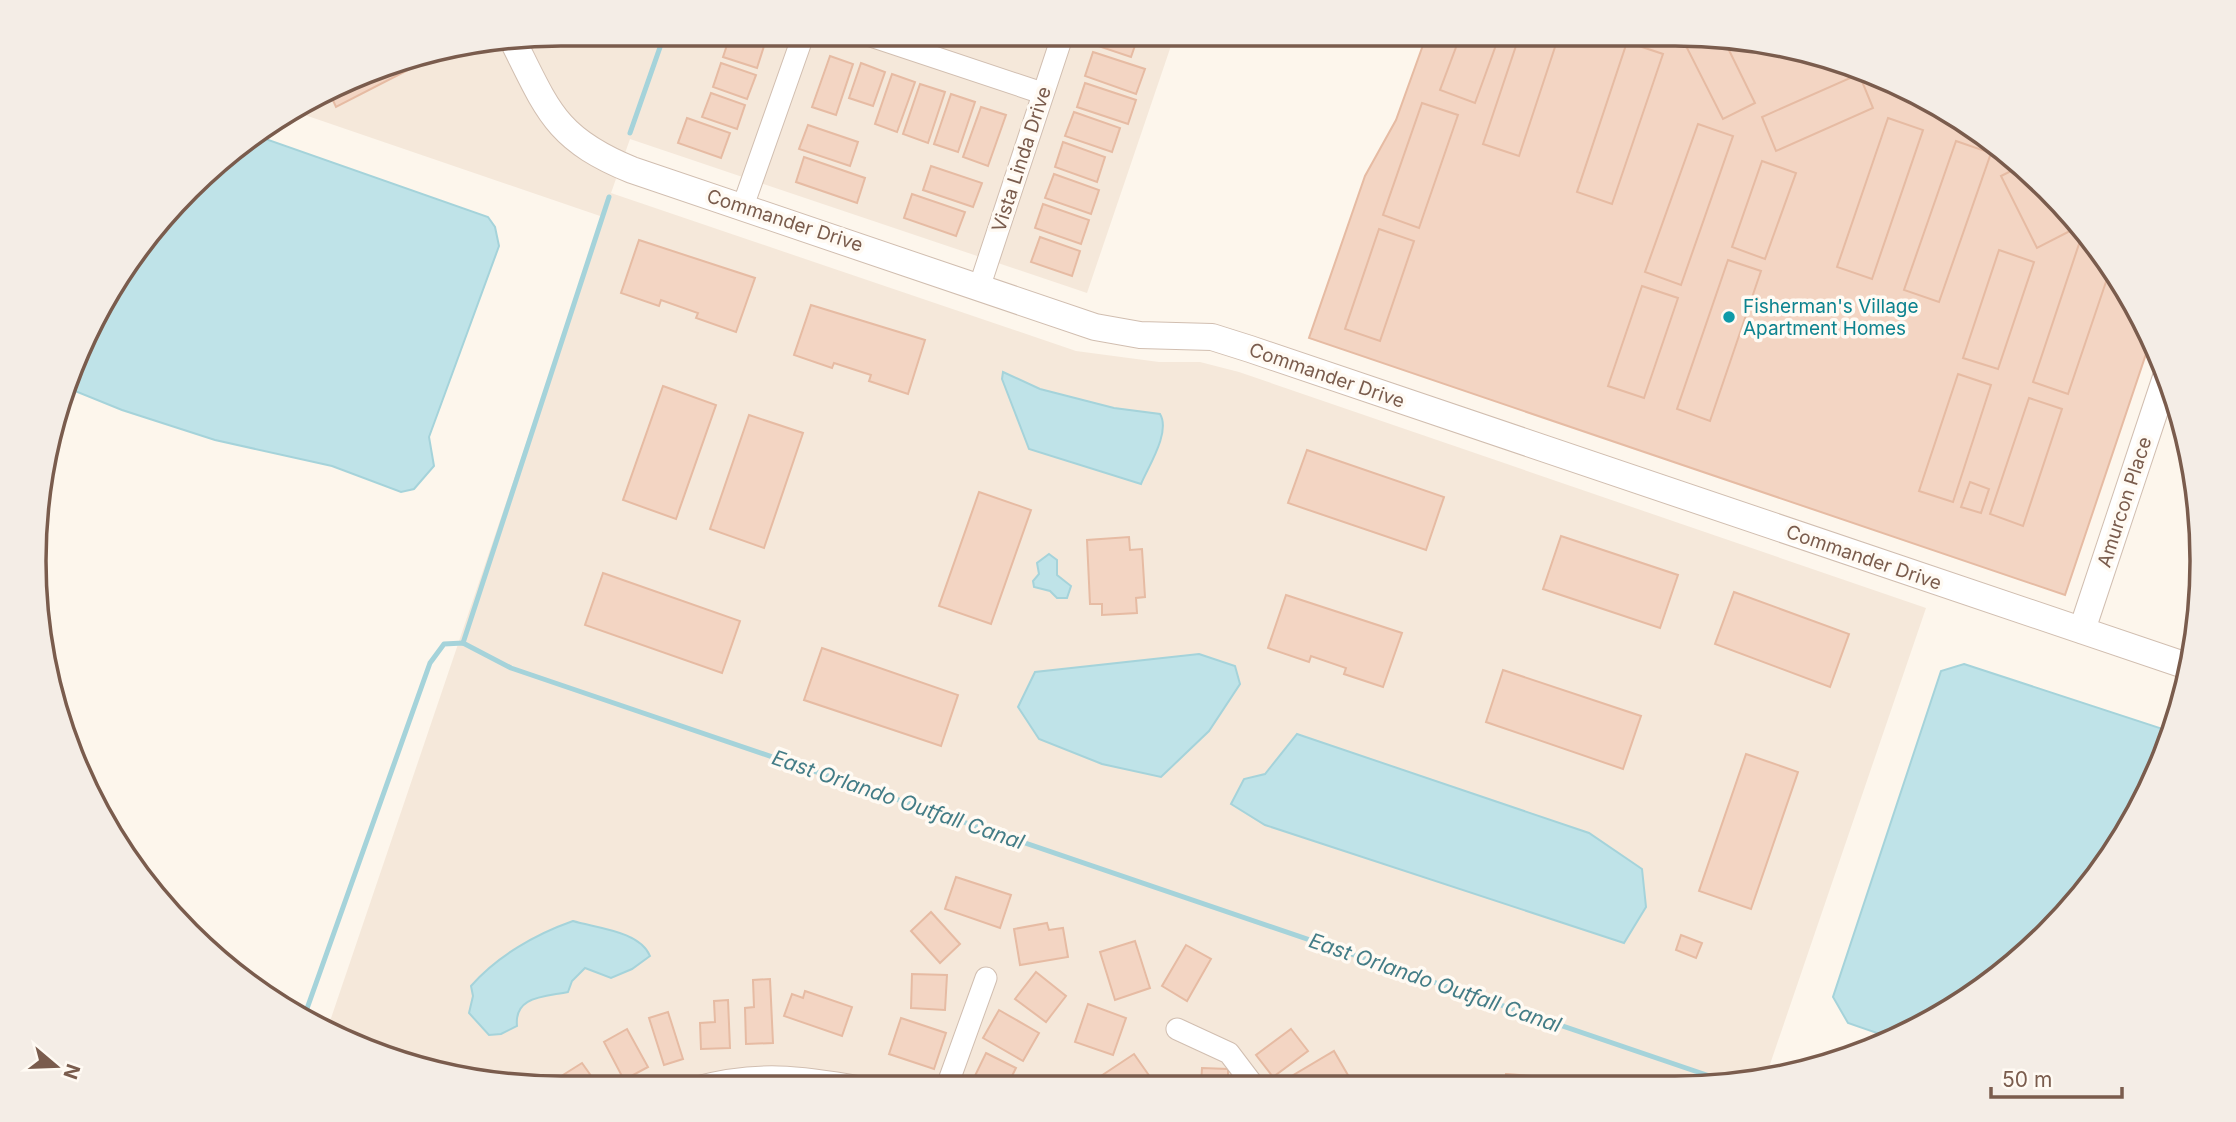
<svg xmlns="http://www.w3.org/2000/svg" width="2236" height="1122" viewBox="0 0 2236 1122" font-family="Inter,sans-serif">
<rect width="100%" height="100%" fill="#fdf6ec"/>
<path fill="#f5e8da" d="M561,33L1175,34L1087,293L630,139L611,193L1076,351L1159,362H1200L1239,372L1926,608L1765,1079L1744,1084L527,1088L425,1071L326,1033L603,217L296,112L391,61Z"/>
<g fill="#bfe3e8" stroke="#a5d3da" stroke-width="2">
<path d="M254,135L488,217L495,227L499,246L429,437L434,466L414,489L401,492L332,466L215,440L122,410L65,387L74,359L122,268L239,143Z"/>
<path d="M1003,372L1040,389L1114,408L1160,414C1171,432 1148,467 1141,484L1029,449L1002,379Z"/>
<path d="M1049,554L1057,560V575L1071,586L1067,598H1057L1050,591L1034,587L1033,581L1039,574L1037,563Z"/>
<path d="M1199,654L1235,666L1240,684L1209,731L1161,777L1102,764L1039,739L1018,707L1035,672Z"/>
<path d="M1964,664L2172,732L2148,794L2072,909L1996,980L1894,1039L1848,1023L1833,997L1941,671Z"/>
<path d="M1297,734L1589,833L1642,869L1646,907L1624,943L1265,825L1231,804L1244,779L1265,774Z"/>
<path d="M573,921C596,928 640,931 650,956L632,969L611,978L585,968L572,981L568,992C544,997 514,996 517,1026L501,1034L489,1035L469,1013L473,996L471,986C497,956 536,934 573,921Z"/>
</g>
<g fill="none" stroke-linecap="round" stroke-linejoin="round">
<g stroke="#a5d3da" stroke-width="5">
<path d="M630,133L665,33"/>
<path d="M463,643L609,197"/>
<path d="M304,1017L430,663L444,644L463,643L511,668L1733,1084"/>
</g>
</g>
<g fill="#f3d5c3" stroke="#e6bba3" stroke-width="2">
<path d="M731,33L765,43L757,68L723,57Z"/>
<path d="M1006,34H1034L1030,45Z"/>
<path d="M1099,34H1139L1131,57L1095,45Z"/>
<path d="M1427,34H1709L1811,51L1908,88L1996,142L2072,213L2132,297L2151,339L2065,595L1309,338L1365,176L1396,120Z"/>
<path d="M1461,34H1500L1475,103L1440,90Z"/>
<path d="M1520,34L1556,44L1519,156L1483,144Z"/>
<path d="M1709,34L1722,36L1755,103L1723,119L1686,46Z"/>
<path d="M1627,42L1663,54L1612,204L1577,192Z"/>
<path d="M1093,52L1145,69L1136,94L1085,76Z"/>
<path d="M439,54L336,107L330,94L391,61Z"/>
<path d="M830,56L853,64L836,115L812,107Z"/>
<path d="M721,63L756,75L747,99L713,87Z"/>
<path d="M861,63L885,72L873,106L849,98Z"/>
<path d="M892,74L915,82L897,132L875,124Z"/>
<path d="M1859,74L1873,108L1776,151L1762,117Z"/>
<path d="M1085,83L1136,100L1128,124L1077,107Z"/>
<path d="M920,84L945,92L928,143L903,134Z"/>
<path d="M711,93L745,105L737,129L702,117Z"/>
<path d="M951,94L975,102L958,152L934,144Z"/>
<path d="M1422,103L1458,115L1419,228L1383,215Z"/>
<path d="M981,107L1006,115L988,166L963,157Z"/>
<path d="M1074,112L1120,128L1112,152L1065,136Z"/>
<path d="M687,118L730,133L721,158L678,143Z"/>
<path d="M1888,118L1923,130L1872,279L1837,267Z"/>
<path d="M1698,124L1733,136L1681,285L1645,272Z"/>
<path d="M808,125L858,142L850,166L799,149Z"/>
<path d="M1956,141L1991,153L1939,302L1904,290Z"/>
<path d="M1063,142L1105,157L1097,182L1055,167Z"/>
<path d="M804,157L865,178L857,203L796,182Z"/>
<path d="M1762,161L1796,173L1765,259L1732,247Z"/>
<path d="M931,166L982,183L973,207L923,190Z"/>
<path d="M2021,166L2051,194L2070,231L2037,248L2001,176Z"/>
<path d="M1054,174L1099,190L1091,214L1045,198Z"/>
<path d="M912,194L965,212L956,236L904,218Z"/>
<path d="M1043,204L1089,220L1081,244L1035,228Z"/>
<path d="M1379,229L1414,241L1380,341L1345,329Z"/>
<path d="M2083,232L2111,267L2068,394L2033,382Z"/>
<path d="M1040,237L1080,251L1072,276L1031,262Z"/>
<path d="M639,240L755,278L736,332L696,318L698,313L661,300L659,306L621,293Z"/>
<path d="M1999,250L2034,262L1998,369L1963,358Z"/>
<path d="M1728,260L1761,271L1710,421L1677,409Z"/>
<path d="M1642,286L1678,298L1644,398L1608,386Z"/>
<path d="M811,305L925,340L908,394L869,381L871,375L834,363L832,368L794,355Z"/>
<path d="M1958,374L1991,385L1953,502L1919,491Z"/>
<path d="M663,386L716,405L676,519L623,500Z"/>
<path d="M2029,398L2062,409L2023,526L1990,514Z"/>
<path d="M749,415L803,433L764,548L710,529Z"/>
<path d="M1307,450L1444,497L1426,550L1288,503Z"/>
<path d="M1970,482L1989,489L1981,513L1961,507Z"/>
<path d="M979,492L1031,510L991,624L939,606Z"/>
<path d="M1561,536L1678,575L1660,628L1543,589Z"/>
<path d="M1129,537L1130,550L1142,549L1145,597L1136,598L1137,613L1102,615V604H1090L1087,540Z"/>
<path d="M603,573L740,621L722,673L585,625Z"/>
<path d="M1734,592L1849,634L1830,687L1715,644Z"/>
<path d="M1286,595L1402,633L1383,687L1344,674L1346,668L1311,656L1309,662L1268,648Z"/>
<path d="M822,648L958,695L941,746L804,700Z"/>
<path d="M1503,670L1641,716L1623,769L1486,722Z"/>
<path d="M1746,754L1798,772L1751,909L1699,891Z"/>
<path d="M956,877L1011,895L1000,928L945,909Z"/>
<path d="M931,912L960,944L940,963L911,931Z"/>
<path d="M1047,923L1049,930L1063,928L1068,957L1020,965L1014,929Z"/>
<path d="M1681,935L1702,943L1696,958L1676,950Z"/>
<path d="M1135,941L1150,988L1115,1000L1100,952Z"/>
<path d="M1186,945L1211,959L1187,1001L1162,986Z"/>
<path d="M1036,972L1066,996L1046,1022L1015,999Z"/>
<path d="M912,974L947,975L945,1010L911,1008Z"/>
<path d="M770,979L773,1043L746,1044L745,1008L754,1007L753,980Z"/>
<path d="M805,991L852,1007L842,1036L784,1016L792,994L803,998Z"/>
<path d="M728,1000L730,1048L701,1049L700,1023L715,1022L714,1001Z"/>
<path d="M1088,1004L1126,1018L1113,1055L1075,1042Z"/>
<path d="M999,1010L1039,1033L1023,1061L983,1038Z"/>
<path d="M668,1012L683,1059L664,1065L649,1018Z"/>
<path d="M901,1018L946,1033L934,1069L889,1054Z"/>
<path d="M627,1029L648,1067L624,1080L604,1042Z"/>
<path d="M1291,1029L1308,1051L1273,1077L1256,1055Z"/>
<path d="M1334,1051L1349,1077L1335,1085H1289L1285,1080Z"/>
<path d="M986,1053L1016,1068L1007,1086H970Z"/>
<path d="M1134,1054L1155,1084L1108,1086L1101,1076Z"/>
<path d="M582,1063L599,1087L571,1088L563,1075Z"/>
<path d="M1202,1068L1228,1069V1086H1201Z"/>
<path d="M1506,1074L1531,1076L1530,1085H1505Z"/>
<path d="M1172,1076L1194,1078L1193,1086H1171Z"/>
<path d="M1030,1077L1042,1086H1024Z"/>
<rect x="1462" y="1080" width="28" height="5"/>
</g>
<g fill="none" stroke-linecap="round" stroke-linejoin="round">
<g stroke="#d1beb0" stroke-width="23">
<g id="minor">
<path d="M865,34L1042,93"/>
<path d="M743,206L804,33"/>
<path d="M980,285L1063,34"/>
<path d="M1177,1029L1229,1053L1254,1086"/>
<path d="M947,1086L986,978"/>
<path d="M697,1087C756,1071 801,1076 860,1087"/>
</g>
</g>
<g stroke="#d1beb0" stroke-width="28">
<g id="tertiary">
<path d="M513,41C548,111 556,139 632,170L1095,327L1140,335L1212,337L1250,349L2190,667"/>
<path d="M2082,630L2167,374"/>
</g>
</g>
<use href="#minor" stroke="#fff" stroke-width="21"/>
<use href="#tertiary" stroke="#fff" stroke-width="26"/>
</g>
<circle fill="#0f9aa8" stroke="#fffaf3" stroke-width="2.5" cx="1729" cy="317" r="7"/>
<g text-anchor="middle" stroke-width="7" stroke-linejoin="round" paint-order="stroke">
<g font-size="19" fill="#7a5c4d" stroke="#fffaf3">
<text transform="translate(1021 159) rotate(-72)" y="7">Vista Linda Drive</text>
<text transform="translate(785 220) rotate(18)" y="7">Commander Drive</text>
<text transform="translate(1327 375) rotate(19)" y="7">Commander Drive</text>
<text transform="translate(2124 502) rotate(-72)" y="7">Amurcon Place</text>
<text transform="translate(1864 557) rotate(19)" y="7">Commander Drive</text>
</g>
<g font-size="19" fill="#0d838f" stroke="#fffaf3" text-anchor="start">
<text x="1743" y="313">Fisherman's Village<tspan x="1743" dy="22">Apartment Homes</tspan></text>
</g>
<g font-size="21" font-style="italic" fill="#437c86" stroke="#fffaf3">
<text transform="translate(898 800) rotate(19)" y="7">East Orlando Outfall Canal</text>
<text transform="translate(1435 983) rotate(19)" y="7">East Orlando Outfall Canal</text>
</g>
</g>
<path d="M0 0H2236V1122H0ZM561 46H1675A515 515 0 0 1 2190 561V561A515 515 0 0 1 1675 1076H561A515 515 0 0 1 46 561V561A515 515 0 0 1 561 46Z" fill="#f4ede6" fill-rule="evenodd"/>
<path fill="none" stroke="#7a5c4d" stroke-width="3.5" d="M561 46H1675A515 515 0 0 1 2190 561V561A515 515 0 0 1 1675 1076H561A515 515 0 0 1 46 561V561A515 515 0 0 1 561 46Z"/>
<g transform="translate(56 1066) rotate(109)" stroke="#fffaf3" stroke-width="5" paint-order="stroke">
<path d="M0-5L12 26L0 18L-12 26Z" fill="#7a5c4d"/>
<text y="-10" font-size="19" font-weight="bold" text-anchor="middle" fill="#7a5c4d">N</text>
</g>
<path d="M1991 1087v10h131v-10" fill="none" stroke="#7a5c4d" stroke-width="3.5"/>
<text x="2002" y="1087" font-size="21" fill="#7a5c4d" stroke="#fffaf3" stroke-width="5" paint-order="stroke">50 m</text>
</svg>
